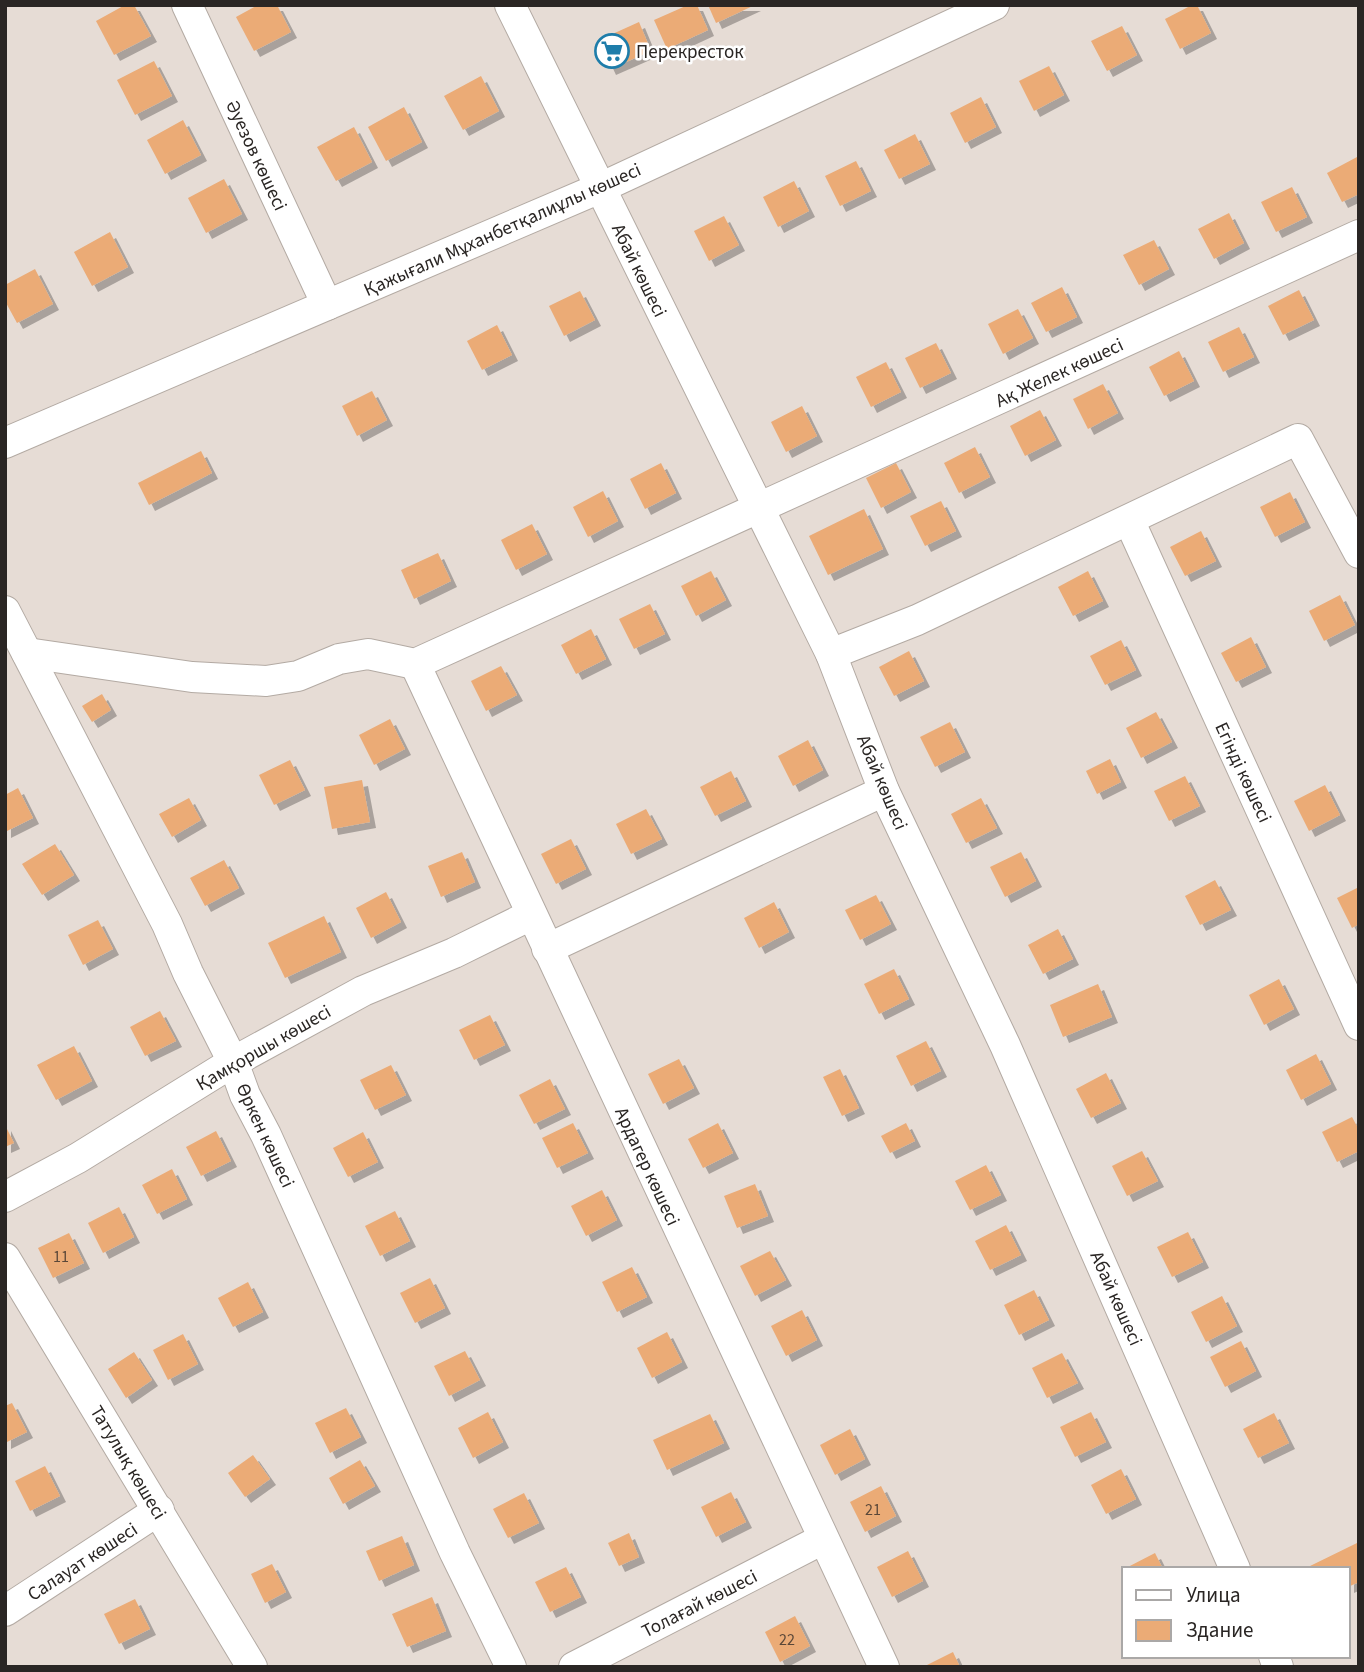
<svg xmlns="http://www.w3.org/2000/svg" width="1364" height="1672" viewBox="0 0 1364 1672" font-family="'Source Sans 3',sans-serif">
<defs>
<filter id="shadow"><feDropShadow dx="6" dy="6" stdDeviation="0" flood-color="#0004"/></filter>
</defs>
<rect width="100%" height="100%" fill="#e6dcd5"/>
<g fill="#ebab76" filter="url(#shadow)">
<path d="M125,5H134L151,36L114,55L96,21Z"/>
<path d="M258,5H277L291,32L254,51L236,17Z"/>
<path d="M688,5H697L708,30L667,49L654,20Z"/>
<path d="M708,5H755L716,23Z"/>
<path d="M1192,5H1197L1211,33L1180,49L1165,19Z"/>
<path d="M639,22L651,51L610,69L597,41Z"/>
<path d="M1122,26L1137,55L1107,71L1091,41Z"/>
<path d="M154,61L172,96L135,115L117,80Z"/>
<path d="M1049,66L1064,95L1034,111L1019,81Z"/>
<path d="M481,76L499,111L463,130L444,96Z"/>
<path d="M981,97L996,127L965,143L950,113Z"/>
<path d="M404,107L422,142L386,161L368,127Z"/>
<path d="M183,120L201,155L165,174L147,140Z"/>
<path d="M354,127L372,162L336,181L317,147Z"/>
<path d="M915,134L930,164L899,179L884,150Z"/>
<path d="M1357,157L1359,194L1342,202L1327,173Z"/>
<path d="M856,161L871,191L840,206L825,176Z"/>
<path d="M224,179L242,214L206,233L188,198Z"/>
<path d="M794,181L809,211L778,227L763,197Z"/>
<path d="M1292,187L1307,217L1276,232L1261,202Z"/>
<path d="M1229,213L1244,243L1214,259L1198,229Z"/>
<path d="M724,216L739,245L709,261L694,231Z"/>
<path d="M110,232L128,267L92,286L74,252Z"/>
<path d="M1154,240L1169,269L1139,285L1123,255Z"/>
<path d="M35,269L53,304L17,323L5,301V285Z"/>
<path d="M1062,287L1077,317L1046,332L1031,303Z"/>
<path d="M1299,290L1314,320L1283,335L1268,306Z"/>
<path d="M580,291L595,320L564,336L549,306Z"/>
<path d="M1018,309L1033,338L1003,354L988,324Z"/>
<path d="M497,325L512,355L482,370L467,341Z"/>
<path d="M1239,327L1254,357L1223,372L1208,342Z"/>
<path d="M936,343L951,373L920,388L905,358Z"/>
<path d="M1179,351L1194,381L1164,396L1149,367Z"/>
<path d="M886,362L901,392L871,407L856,377Z"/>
<path d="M1103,384L1118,413L1088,429L1073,399Z"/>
<path d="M372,391L387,420L357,436L342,406Z"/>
<path d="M802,406L817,436L786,452L771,422Z"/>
<path d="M1040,410L1056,440L1025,456L1010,426Z"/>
<path d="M975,447L990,477L959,493L944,463Z"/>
<path d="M201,451L212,473L149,505L138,483Z"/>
<path d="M661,463L676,493L645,509L630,479Z"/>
<path d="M896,463L911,492L881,508L866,478Z"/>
<path d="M603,491L618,521L588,537L573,507Z"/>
<path d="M1290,492L1305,522L1275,537L1260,507Z"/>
<path d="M941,501L956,531L925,546L910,516Z"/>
<path d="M864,509L883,549L828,575L809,536Z"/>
<path d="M532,524L547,554L516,570L501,540Z"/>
<path d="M1201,531L1216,561L1185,576L1170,547Z"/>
<path d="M438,553L451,581L414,599L401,570Z"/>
<path d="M711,571L726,600L696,616L681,586Z"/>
<path d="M1088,571L1103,601L1073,616L1058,587Z"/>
<path d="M1340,595L1355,625L1324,641L1309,611Z"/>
<path d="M650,604L665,634L634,649L619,619Z"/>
<path d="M591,629L606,659L576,674L561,645Z"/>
<path d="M1251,637L1266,667L1236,682L1221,653Z"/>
<path d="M1121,640L1136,670L1105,685L1090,656Z"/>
<path d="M909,651L924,681L894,696L879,667Z"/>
<path d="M501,666L517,695L486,711L471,681Z"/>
<path d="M102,694L111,710L92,722L82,706Z"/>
<path d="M1156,712L1172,742L1141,758L1126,728Z"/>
<path d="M390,719L405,749L374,765L359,735Z"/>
<path d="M950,722L965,752L935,767L920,737Z"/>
<path d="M808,740L823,770L793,786L778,756Z"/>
<path d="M1110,759L1121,782L1097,794L1086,771Z"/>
<path d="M290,760L305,790L274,805L259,775Z"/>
<path d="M731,771L746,801L715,816L700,787Z"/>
<path d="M1185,776L1200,806L1169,821L1154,791Z"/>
<path d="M362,780L370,822L332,829L324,787Z"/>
<path d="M1325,785L1340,815L1309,831L1294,801Z"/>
<path d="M18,788L33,818L5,832V795Z"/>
<path d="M189,798L201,820L172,837L159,814Z"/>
<path d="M981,798L997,828L966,843L951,814Z"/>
<path d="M646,809L662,839L631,854L616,824Z"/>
<path d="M571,839L586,869L556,884L541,854Z"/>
<path d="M55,844L74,875L42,895L22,864Z"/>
<path d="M462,852L475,882L441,897L428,866Z"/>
<path d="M1021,852L1036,881L1005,897L990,867Z"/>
<path d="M224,860L239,888L205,906L190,878Z"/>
<path d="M1215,880L1231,910L1200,925L1185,896Z"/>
<path d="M1359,887V924L1352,928L1337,898Z"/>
<path d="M386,892L401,922L371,938L356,908Z"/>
<path d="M876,895L891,924L860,940L845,910Z"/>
<path d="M774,902L789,932L759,948L744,918Z"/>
<path d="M324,916L341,952L285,978L268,943Z"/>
<path d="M98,920L113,949L83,965L68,935Z"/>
<path d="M1058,929L1073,959L1043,974L1028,945Z"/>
<path d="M894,969L909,999L879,1014L864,984Z"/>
<path d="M1279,979L1294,1009L1264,1025L1249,995Z"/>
<path d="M1098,984L1112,1017L1063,1037L1050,1005Z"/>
<path d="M160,1011L176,1041L145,1056L130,1027Z"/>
<path d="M490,1015L505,1045L474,1060L459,1030Z"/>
<path d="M926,1041L941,1071L911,1086L896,1056Z"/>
<path d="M74,1046L92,1081L56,1100L37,1065Z"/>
<path d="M1316,1054L1331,1084L1301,1100L1286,1070Z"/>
<path d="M679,1059L694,1088L663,1104L648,1074Z"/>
<path d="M391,1065L406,1095L375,1110L360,1080Z"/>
<path d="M840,1069L859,1108L842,1116L823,1077Z"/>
<path d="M1106,1073L1121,1103L1091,1118L1076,1089Z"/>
<path d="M550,1079L565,1109L534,1124L519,1095Z"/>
<path d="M1352,1117L1359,1130V1151L1337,1162L1322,1132Z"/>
<path d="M573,1123L588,1153L557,1168L542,1138Z"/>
<path d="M718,1123L733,1153L703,1168L688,1139Z"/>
<path d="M906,1123L915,1141L890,1153L881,1136Z"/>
<path d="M5,1125L14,1143L5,1147Z"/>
<path d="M216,1131L231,1161L201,1176L186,1147Z"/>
<path d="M363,1132L378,1162L348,1177L333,1148Z"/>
<path d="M1142,1151L1158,1181L1127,1196L1112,1166Z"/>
<path d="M986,1165L1001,1195L970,1210L955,1181Z"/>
<path d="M172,1169L187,1199L157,1214L142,1185Z"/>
<path d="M755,1184L768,1216L737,1228L724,1196Z"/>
<path d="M602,1190L617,1220L586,1236L571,1206Z"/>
<path d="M119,1207L134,1237L103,1253L88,1223Z"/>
<path d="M395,1211L410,1241L380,1256L365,1226Z"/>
<path d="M1006,1225L1021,1255L990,1270L975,1241Z"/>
<path d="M1188,1232L1203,1262L1172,1277L1157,1247Z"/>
<path d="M69,1233L84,1263L53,1278L38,1248Z"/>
<path d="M770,1251L786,1280L755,1296L740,1266Z"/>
<path d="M632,1267L647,1297L617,1312L602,1282Z"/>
<path d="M430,1278L445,1308L415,1323L400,1293Z"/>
<path d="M248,1282L263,1312L233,1327L218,1298Z"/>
<path d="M1034,1290L1049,1320L1019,1335L1004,1305Z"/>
<path d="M1222,1296L1237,1326L1206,1342L1191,1312Z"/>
<path d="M802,1310L817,1340L786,1356L771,1326Z"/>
<path d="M667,1332L682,1362L652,1378L637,1348Z"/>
<path d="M183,1334L198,1364L168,1380L153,1350Z"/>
<path d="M1241,1341L1256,1371L1225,1387L1210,1357Z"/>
<path d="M465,1351L480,1380L449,1396L434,1366Z"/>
<path d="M134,1352L152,1380L126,1398L108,1369Z"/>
<path d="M1062,1353L1078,1383L1047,1398L1032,1368Z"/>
<path d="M12,1403L27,1432L5,1443V1406Z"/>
<path d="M346,1408L361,1437L330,1453L315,1423Z"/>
<path d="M488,1412L503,1442L473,1458L458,1428Z"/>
<path d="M1091,1412L1106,1442L1075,1457L1060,1427Z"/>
<path d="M1274,1413L1289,1443L1258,1458L1243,1429Z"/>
<path d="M710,1414L724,1443L667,1470L653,1440Z"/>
<path d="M850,1429L865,1459L835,1475L820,1445Z"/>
<path d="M253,1455L270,1479L245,1497L228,1473Z"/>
<path d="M360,1460L375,1486L343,1504L329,1478Z"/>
<path d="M45,1466L60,1496L30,1511L15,1481Z"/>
<path d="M1121,1469L1136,1499L1106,1514L1091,1485Z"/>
<path d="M881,1486L896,1516L865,1532L850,1502Z"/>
<path d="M731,1492L746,1522L716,1537L701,1507Z"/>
<path d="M524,1493L539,1523L508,1538L493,1509Z"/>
<path d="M629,1533L639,1557L619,1566L608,1543Z"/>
<path d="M402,1536L414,1565L379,1581L366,1551Z"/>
<path d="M1357,1543L1359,1582L1348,1587V1569H1311L1310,1566Z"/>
<path d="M908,1551L923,1581L892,1597L877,1567Z"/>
<path d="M1155,1553L1163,1569H1124Z"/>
<path d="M272,1564L286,1592L265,1603L251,1574Z"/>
<path d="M566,1567L581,1597L550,1612L535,1582Z"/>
<path d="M432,1597L446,1631L407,1647L392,1614Z"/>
<path d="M135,1599L150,1629L119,1644L104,1614Z"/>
<path d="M795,1616L810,1646L780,1662L765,1632Z"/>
<path d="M953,1652L960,1667H923Z"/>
</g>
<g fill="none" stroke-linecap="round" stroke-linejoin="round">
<g stroke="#b3aaa3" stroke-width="32">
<g id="minor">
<path d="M187,5L327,305"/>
<path d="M510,5L831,654L884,791L1005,1045L1235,1569"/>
<path d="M5,443L600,188L994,5"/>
<path d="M1129,520L1359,1025"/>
<path d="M5,611L167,924L188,973L233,1062L245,1095L266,1135L455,1553L511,1667"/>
<path d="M27,653L192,677L266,681L298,676L339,659L368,654L415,664L1359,235"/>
<path d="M831,654L917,620L1298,439L1359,553"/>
<path d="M415,664L884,1667"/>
<path d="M547,949L884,791"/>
<path d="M5,1197L78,1158L233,1062L363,991L454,953L531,915"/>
<path d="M5,1258L252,1667"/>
<path d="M5,1611L159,1510"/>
<path d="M1274,1656L1278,1667"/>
<path d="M574,1667L823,1539"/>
</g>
</g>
<use href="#minor" stroke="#fff" stroke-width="30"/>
</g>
<defs>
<g id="supermarket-ring" transform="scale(1.75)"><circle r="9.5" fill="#fff" stroke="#1e7daa" stroke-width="1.5"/><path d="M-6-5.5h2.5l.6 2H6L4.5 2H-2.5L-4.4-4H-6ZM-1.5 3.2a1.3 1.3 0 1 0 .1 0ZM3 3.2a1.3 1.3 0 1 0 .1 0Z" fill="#1e7daa"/></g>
</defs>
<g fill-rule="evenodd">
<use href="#supermarket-ring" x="612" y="51"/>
</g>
<g text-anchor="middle" stroke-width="5" stroke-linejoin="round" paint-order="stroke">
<g font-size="16" fill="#5a4738">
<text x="61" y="1262">11</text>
<text x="873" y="1515">21</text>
<text x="787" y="1645">22</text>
</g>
<g font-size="19" fill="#2a2624" stroke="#fff" text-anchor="start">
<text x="636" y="58">Перекресток</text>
</g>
<g font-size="19" fill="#2a2624" stroke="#fff">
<text transform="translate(257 155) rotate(65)" y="7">Әуезов көшесі</text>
<text transform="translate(502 229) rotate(-24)" y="7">Қажығали Мұханбетқалиұлы көшесі</text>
<text transform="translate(640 270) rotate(64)" y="7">Абай көшесі</text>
<text transform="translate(1059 372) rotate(-25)" y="7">Ақ Желек көшесі</text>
<text transform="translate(1244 772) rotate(65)" y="7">Егінді көшесі</text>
<text transform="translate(883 782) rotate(67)" y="7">Абай көшесі</text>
<text transform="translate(263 1047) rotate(-30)" y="7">Қамқоршы көшесі</text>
<text transform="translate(266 1135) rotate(65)" y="7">Өркен көшесі</text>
<text transform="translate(648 1166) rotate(65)" y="7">Ардагер көшесі</text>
<text transform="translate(1117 1298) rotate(66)" y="7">Абай көшесі</text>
<text transform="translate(129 1462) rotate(59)" y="7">Татулық көшесі</text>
<text transform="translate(82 1561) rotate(-33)" y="7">Салауат көшесі</text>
<text transform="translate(699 1603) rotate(-27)" y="7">Толағай көшесі</text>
</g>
</g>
<rect width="1364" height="1672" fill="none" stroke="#2a2624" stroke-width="14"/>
<rect x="1122" y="1567" width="228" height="91" fill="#ffffff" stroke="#aaa8a7" stroke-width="2"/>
<rect x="1136" y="1590" width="35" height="10" fill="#ffffff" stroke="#aaa8a7" stroke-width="2"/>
<text x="1186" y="1602" font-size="21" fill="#2a2624">Улица</text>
<rect x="1136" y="1620" width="35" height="21" fill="#ebab76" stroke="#aaa8a7" stroke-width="2"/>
<text x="1186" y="1637" font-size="21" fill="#2a2624">Здание</text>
</svg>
